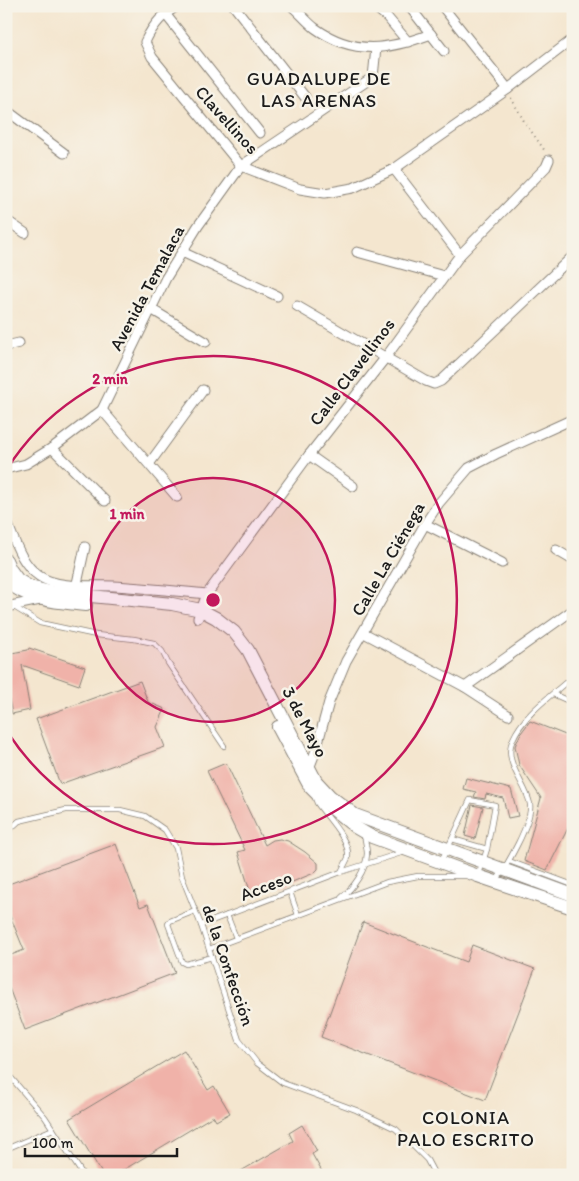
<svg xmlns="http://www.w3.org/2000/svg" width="579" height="1181" viewBox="0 0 579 1181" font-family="Itim,sans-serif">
<rect width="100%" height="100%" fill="#f7f3e8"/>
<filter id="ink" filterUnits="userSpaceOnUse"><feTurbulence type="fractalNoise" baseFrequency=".02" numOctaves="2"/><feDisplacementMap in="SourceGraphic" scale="10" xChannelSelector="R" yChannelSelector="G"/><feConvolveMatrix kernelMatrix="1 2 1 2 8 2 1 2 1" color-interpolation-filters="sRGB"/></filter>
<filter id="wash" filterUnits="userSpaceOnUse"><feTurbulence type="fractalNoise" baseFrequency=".0096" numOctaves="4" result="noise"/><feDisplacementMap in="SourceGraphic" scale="20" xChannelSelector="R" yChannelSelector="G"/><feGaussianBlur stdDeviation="1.12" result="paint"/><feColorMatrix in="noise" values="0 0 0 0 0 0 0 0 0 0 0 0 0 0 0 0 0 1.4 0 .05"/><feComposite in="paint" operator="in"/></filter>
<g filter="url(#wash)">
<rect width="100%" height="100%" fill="#f4e6cf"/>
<g id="blocks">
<g fill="#f0b2a9">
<path d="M29,648L85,667L79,685L22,665L30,710L12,714L6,685V654L28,650Z"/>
<path d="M140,681L148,702L165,709L157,727L165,747L60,784L36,719Z"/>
<path d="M530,721L573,738V818L547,870L524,861L541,798L519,765L515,746L521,733Z"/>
<path d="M226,763L265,845L273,840L280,839L288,841L305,852L318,863V869L314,873L285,885L275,887L273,884L250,891L238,852L245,850L207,771Z"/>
<path d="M466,778L511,789L518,816L508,818L503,798L486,794L485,799L474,797L476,792L463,789Z"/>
<path d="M472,805L483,807L475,839L465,836Z"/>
<path d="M116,844L140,907L148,904L175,973L25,1030L6,980V957L24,950L6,906V885Z"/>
<path d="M363,922L466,962L472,945L535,969L485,1100L321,1037Z"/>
<path d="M184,1050L208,1090L214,1086L230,1113L216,1121L213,1116L115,1175H103L69,1119Z"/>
<path d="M302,1125L317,1151L312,1154L324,1175H234L293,1141L289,1133Z"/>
</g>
</g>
</g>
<g filter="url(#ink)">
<use href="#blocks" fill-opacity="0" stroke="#888176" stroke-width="1"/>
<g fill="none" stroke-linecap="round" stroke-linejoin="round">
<g stroke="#888176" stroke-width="6">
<g id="lane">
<path d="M14,607L40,623L96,635L134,639L154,643L162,651L168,663L224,746"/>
<path d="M553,694L573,703"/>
<path d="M315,798L317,803C326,816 351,841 348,858C346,862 343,868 341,872"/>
<path d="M6,833L19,821L66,810H120L145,816L165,830L176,848L182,877L201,925L239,1040L257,1063L283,1083L356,1110L396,1129L427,1160L435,1175"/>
<path d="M452,839L487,849"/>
<path d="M509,861L573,885"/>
<path d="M440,862L447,850L470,800L495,805L487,849L479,874"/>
<path d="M496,881C506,867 533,821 530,804C526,783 502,762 513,739C523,716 547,699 565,683L573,680"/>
<path d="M290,892L298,915"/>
<path d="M341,898C353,888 366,871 367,854C367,848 365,841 364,834"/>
<path d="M195,911L170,921L168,924L182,962L186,964L212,957"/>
<path d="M227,915L236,938"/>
<path d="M201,925L341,872L404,852"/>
<path d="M209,949L387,882L418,876H467"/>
<path d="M6,1072L45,1117L83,1175"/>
<path d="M6,1149L53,1129"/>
</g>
</g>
<g stroke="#888176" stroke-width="11">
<g id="street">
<path d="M178,6C163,13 152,27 145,42L152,57L241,166L300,189L325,193L353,188L394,169L508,89L573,39"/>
<path d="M234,6L305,97"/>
<path d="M292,6C300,13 307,22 315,28C354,56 388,50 431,34"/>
<path d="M374,6L387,17L408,42"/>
<path d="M409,6L444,51"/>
<path d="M442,6L508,89"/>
<path d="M166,15L260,133"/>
<path d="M6,110L64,153"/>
<path d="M394,169L460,255"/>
<path d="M6,220L25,233"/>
<path d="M182,252L277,296"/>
<path d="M357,252L444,276"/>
<path d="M297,306L426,381L434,384L441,381L573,256"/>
<path d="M151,309L206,342"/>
<path d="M6,346L19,343"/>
<path d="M102,410L177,497"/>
<path d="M52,448L105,501"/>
<path d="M309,455L353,486"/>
<path d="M149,464L203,390"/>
<path d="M6,469L26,464L52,448L102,410L166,278L198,226L241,166L373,77L376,48"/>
<path d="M6,520C14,539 21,564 39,576C57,589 93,585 114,586C145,588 176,591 207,594"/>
<path d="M425,524L502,563"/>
<path d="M556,550L573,560"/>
<path d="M76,588L85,547"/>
<path d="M6,607L40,600"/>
<path d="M198,618L207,594L309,455L386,357L460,255L546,167L549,160"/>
<path d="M364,633L465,687L508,715"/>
<path d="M465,687L573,610"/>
<path d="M308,771L315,753L329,702L346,661L425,524L439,503L469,468L496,454L573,419"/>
</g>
</g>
<g stroke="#888176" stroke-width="14">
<g id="secondary">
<path d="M6,560L10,569L18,580L30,587L50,592L172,604L201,610L216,618L234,632L248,650L316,781L330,796L355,815L573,895"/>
<path d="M6,581C29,601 57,602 86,605"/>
<path d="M278,727L310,787L328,805L355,827L372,837L478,876L573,908"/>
</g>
</g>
<path stroke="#888176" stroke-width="2" stroke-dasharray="1 4" stroke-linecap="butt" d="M511,98L524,121L545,151"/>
<use href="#lane" stroke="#fff" stroke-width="4.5"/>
<use href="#street" stroke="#fff" stroke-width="9"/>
<use href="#secondary" stroke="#fff" stroke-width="12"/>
</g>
</g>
<circle cx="213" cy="600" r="122" fill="#c2185b" fill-opacity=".12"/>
<g fill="none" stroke="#c2185b" stroke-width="2.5">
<circle cx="213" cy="600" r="122"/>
<path d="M7 469A244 244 0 1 1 7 731"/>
</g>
<g text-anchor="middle" stroke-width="5" stroke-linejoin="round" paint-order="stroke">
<g font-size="18" fill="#1c1c1c" stroke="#f7f3e8">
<text transform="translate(227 120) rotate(48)" y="6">Clavellinos</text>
<text transform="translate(147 288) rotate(-62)" y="6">Avenida Temalaca</text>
<text transform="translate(352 372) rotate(-53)" y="6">Calle Clavellinos</text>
<text transform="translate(388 559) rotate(-60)" y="6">Calle La Ciénega</text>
<text transform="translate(305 722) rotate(62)" y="6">3 de Mayo</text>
<text transform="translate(266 886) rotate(-21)" y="6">Acceso</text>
<text transform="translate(228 965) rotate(71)" y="6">de la Confección</text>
</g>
<g font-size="19" letter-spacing="1" fill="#1c1c1c" stroke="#f7f3e8">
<text x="319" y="85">GUADALUPE DE<tspan x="319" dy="22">LAS ARENAS</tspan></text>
<text x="466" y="1124">COLONIA<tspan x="466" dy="22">PALO ESCRITO</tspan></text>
</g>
</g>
<circle cx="213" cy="600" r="8" fill="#c2185b" stroke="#f7f3e8" stroke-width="2.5"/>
<g font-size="15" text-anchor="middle" font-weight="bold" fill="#c2185b" stroke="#f7f3e8" stroke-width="5" stroke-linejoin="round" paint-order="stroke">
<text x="110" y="384">2 min</text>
<text x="127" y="519">1 min</text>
</g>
<rect width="579" height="1181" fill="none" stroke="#f7f3e8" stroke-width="25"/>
<path d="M25 1148v8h152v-8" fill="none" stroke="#1c1c1c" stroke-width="2.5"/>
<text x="32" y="1148" font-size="15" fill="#1c1c1c" stroke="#f7f3e8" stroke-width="4" paint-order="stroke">100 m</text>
</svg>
